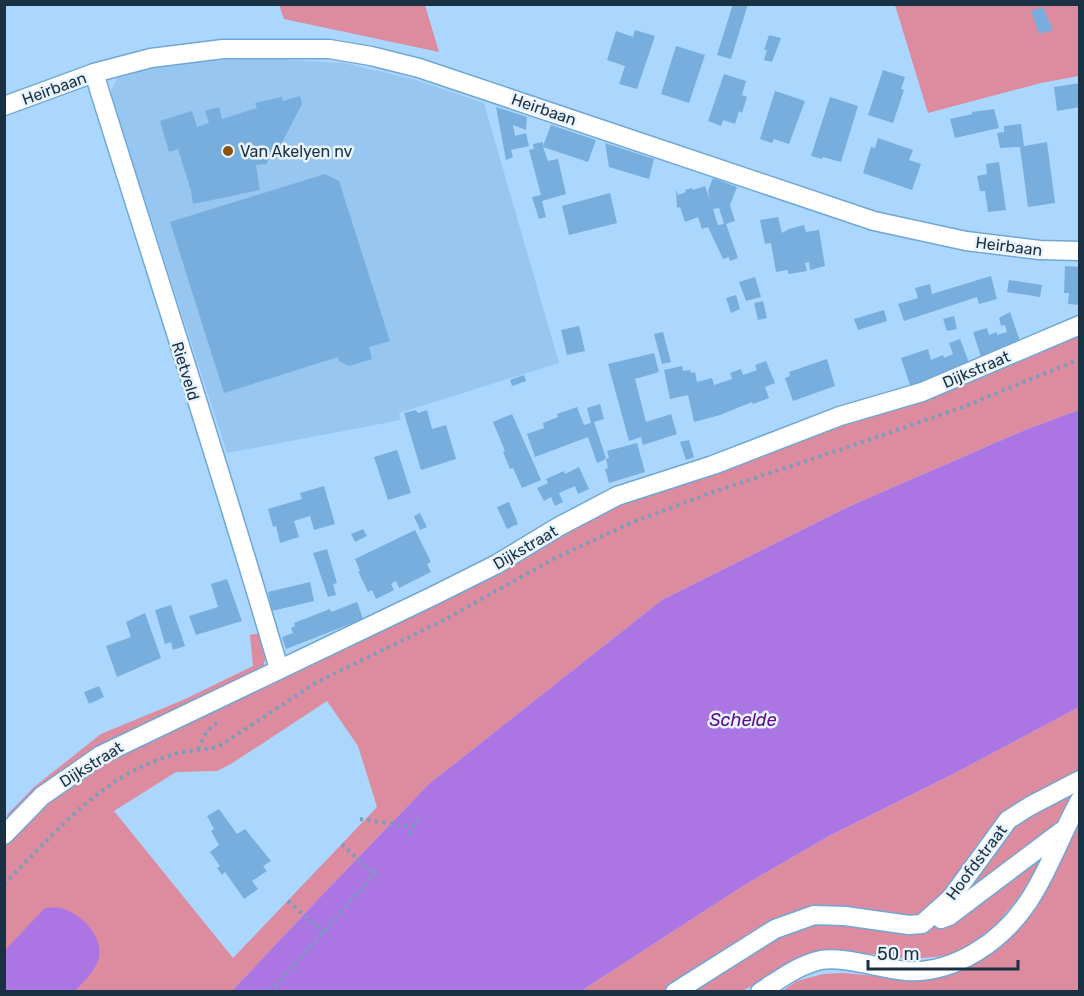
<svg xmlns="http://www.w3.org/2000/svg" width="1084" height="996" viewBox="0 0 1084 996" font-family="Rubik,sans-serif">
<rect width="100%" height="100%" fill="#abd7fe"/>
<path fill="#97c7f1" d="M255,58L344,63L413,79L484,103L559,363L399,413L401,420L227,453L110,93L119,74L180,63Z"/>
<g fill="#dd8b9e" fill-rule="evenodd">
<path d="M279,5H425L439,52L284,19Z"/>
<path d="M895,5H1079V76L1041,83L928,113Z"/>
<path d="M1079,329V410L1025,430L848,507L662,600L429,784L326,891L232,991H5L4,835L13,825L7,815L34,787L101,734L183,700L253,666L250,635L262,633C267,649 267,658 261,673L585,516ZM327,701L358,746L377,807L233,958L114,811L176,772L217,771L231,764Z"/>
<path d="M1079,707V789L1038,866L1019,897L994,927L966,947L945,956L910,959L848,951H821L792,961L743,991L583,992L587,987L746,884L829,836L955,773Z"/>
<path d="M1079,815V991L781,992L797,981L823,974L843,973L909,979L1004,935Z"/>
</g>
<g fill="#ab76e4">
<path d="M1079,410V707L955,773L829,836L746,884L587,987L583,991H232L326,891L429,784L662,600L848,507L1025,430Z"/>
<path d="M45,908C50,908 55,907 60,908C81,912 106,939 98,961C93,973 83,982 75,991H5V950Z"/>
</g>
<g fill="#77aedd" fill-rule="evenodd">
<path d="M733,4H748L731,59L717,55Z"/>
<path d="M1043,7L1053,30L1039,34L1031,11Z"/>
<path d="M635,30L655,36L637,89L619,84L625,66L607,60L616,31L633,37Z"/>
<path d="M769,35L781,38L772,62L764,60L767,50H764Z"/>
<path d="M676,46L705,55L689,103L661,94Z"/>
<path d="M883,70L905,77L901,89L904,90L893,123L868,115Z"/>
<path d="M724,74L746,81L742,95L747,97L742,113L739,111L735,124L723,120L721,126L708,121Z"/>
<path d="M1080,83V107L1057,111L1054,87Z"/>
<path d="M775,91L805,101L789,144L774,139L772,143L760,139Z"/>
<path d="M300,96L302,104L274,158L270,155L266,165L263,164L256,165L260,190L193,204L191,191L178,149L169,152L160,121L192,111L197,127L209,123L205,111L219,107L222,119L257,108L255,103L259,102L282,97L283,101Z"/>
<path d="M830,97L858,106L841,162L823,157L822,159L811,156Z"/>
<path d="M496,107L527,117L526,130L513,125L515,136L526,133L529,146L511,150L513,157L506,160Z"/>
<path d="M994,109L999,128L955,138L950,119L972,114V112Z"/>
<path d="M1021,124L1024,146L1047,142L1055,203L1028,207L1020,147L1000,148L997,133L1004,132V126Z"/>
<path d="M551,125L596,140L588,162L543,147L548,161L558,159L566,194L542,201L546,217L539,219L532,197L541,195L529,150L534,149L533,144L543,142V146Z"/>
<path d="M878,138L913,150L909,160L921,164L912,190L863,173L871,147L875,148Z"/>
<path d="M605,143L654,159L649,179L609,167Z"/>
<path d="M999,162L1006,210L988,212L985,191H980L977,176L987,174L986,164Z"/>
<path d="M325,174L339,181L390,341L369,347L372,359L349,366L339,361L338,357L224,393L170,222Z"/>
<path d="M713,178L737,187L730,205L735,221L726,224L738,258L730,261L729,257L723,259L708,227L702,229L698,217L685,222L680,207L677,208L676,189L678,195L686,192L685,190L692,188L693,190L705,186L710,200L708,191ZM719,208L724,224L718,225L713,209Z"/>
<path d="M610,193L617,223L569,235L562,206Z"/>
<path d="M778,217L782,233L789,229L804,225L806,232L819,230L825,266L810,270L809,262L805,263L807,271L788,274V270L776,272L771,243L765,244L760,220Z"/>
<path d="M1065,266L1080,267V305L1068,304L1069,293H1064Z"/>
<path d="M991,276L997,299L979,304L977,297L904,321L898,304L918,298L915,288L930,284L932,294Z"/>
<path d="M755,277L761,297L746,301L739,282Z"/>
<path d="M1009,280L1042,285L1040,297L1007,292Z"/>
<path d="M736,295L740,309L731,313L726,298Z"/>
<path d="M763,301L767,318L758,320L754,303Z"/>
<path d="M884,310L887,321L858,330L854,319Z"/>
<path d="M1010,312L1020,341L982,360L973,332L987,328L989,335L997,332V335L1007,332L1005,325L1001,326L999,318Z"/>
<path d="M954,316L957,329L947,331L943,319Z"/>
<path d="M579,326L585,351L567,355L561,330Z"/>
<path d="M663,332L671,362L662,364L654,334Z"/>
<path d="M960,339L970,365L911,388L901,358L928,349L931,360L943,355L944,358L953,354L949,343Z"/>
<path d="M654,353L659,372L635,379L646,422L671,414L677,434L643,445L641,437L629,441L608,364Z"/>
<path d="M827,359L835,386L793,401L785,378L790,376L789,372Z"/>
<path d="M766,361L775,383L765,387L769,398L753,404L752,402L720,415L694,422L688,395L670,399L664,370L682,366L683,371L690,370L691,373L695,372L697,382L712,378L714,385L732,379L730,373L741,369L743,375L757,370L755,365Z"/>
<path d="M524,375L526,381L512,386L510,380Z"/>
<path d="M600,404L604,419L594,422L606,458L604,460L597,463L588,437L535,457L527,434L544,428L543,423L558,417L557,414L577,407L584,425L591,423L587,408Z"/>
<path d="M416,410L418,413L427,410L432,429L446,425L456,459L421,470L404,413Z"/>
<path d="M512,414L541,480L522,488L513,468L510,469L503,452L505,451L493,422Z"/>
<path d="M689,440L694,457L686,460L680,442Z"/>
<path d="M637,443L645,472L609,483L605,469L608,468L606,459L609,458L607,451Z"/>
<path d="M397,450L411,493L388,500L374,457Z"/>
<path d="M579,467L589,489L578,494L575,486L559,493L563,502L555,506L551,497L544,501L537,488L548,483L546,479L564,471L565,474Z"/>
<path d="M324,486L335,524L314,530L310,516L294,521L299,537L280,543L276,526L273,527L268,509L302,499L300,493Z"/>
<path d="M509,502L518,524L507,529L497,507Z"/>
<path d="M420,513L427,527L420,530L414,516Z"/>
<path d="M363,529L367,536L355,542L351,534Z"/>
<path d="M415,530L431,562L427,564L431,572L399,588L396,581L391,584L394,590L376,599L372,590L368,592L358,571H360L355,559Z"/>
<path d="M327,549L337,583L333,584L336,595L328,597L313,553Z"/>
<path d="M227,579L242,621L196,635L189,616L218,607L211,584Z"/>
<path d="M310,582L314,601L272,611L268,592Z"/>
<path d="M357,602L363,619L286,649L282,637L293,633L291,628L295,626L294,623L330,609L331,612Z"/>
<path d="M171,605L185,646L173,650L171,642L165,644L155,610Z"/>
<path d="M145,613L161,658L117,677L106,646L131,637L126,622Z"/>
<path d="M99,686L104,697L89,704L84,692Z"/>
<path d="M219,809L237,834L245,829L271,861L263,866L267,871L252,881L258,889L244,899L225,872L222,875L217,868L220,866L210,852L219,845L211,831L214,829L207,816Z"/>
</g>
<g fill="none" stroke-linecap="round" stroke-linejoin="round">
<g stroke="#70a7d5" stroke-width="21">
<g id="minor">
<path d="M94,73C156,272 221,470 279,669"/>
<path d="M4,106L94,73L151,58L223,49H329L371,56L419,68L874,221L966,241L1040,250L1080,251"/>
<path d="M4,835L42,796L101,755L433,596L497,564L558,527L617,496L713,465L840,416L922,392L1080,325"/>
<path d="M941,919L949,916L1062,831"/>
<path d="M675,992L775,929L814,915L845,916L909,925L922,924L951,898L1008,820L1030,806L1080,780"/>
<path d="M760,992C779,980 798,965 821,960C843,956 882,969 906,971C955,974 1002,941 1028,902C1049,871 1061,834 1080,800"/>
</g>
</g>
<g stroke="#789dbd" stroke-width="4" stroke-dasharray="3 4.5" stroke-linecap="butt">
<path d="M198,749L207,731L221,720"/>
<path d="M360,819L413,827"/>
<path d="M409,834L419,817"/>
<path d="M342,844L374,875"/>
<path d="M4,884C46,842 87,793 141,767C151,762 164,757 175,754C190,750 206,751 221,745L317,682L444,620L557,557L633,522L713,492L851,446L963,407L1080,359"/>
<path d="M288,901L323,932"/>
<path d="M270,992L379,869"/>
</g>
<use href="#minor" stroke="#fff" stroke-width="18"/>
</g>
<circle fill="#8c540b" stroke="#e9f4fe" stroke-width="2" cx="228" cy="151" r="6"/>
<g text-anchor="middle" stroke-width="5" stroke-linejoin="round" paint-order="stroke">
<g font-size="16" fill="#1a3143" stroke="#e9f4fe">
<text transform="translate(54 88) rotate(-20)" y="6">Heirbaan</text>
<text transform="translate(544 109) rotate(19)" y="6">Heirbaan</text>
<text transform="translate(1009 246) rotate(7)" y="6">Heirbaan</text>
<text transform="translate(976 369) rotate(-23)" y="6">Dijkstraat</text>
<text transform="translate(186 371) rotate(73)" y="6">Rietveld</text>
<text transform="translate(525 547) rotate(-30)" y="6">Dijkstraat</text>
<text transform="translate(91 764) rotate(-32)" y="6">Dijkstraat</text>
<text transform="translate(976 862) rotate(-53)" y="6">Hoofdstraat</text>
</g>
<g font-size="16" fill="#1a3143" stroke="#e9f4fe" text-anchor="start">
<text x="240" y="157">Van Akelyen nv</text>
</g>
<g font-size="18" font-style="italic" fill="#5d0894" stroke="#e9f4fe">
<text x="743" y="726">Schelde</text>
</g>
</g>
<rect width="1084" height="996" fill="none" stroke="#1a3143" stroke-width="12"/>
<path d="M868 960v9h150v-9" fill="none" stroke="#1a3143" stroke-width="3"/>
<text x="877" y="960" font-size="18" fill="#1a3143" stroke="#e9f4fe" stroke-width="4.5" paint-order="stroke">50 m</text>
</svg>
